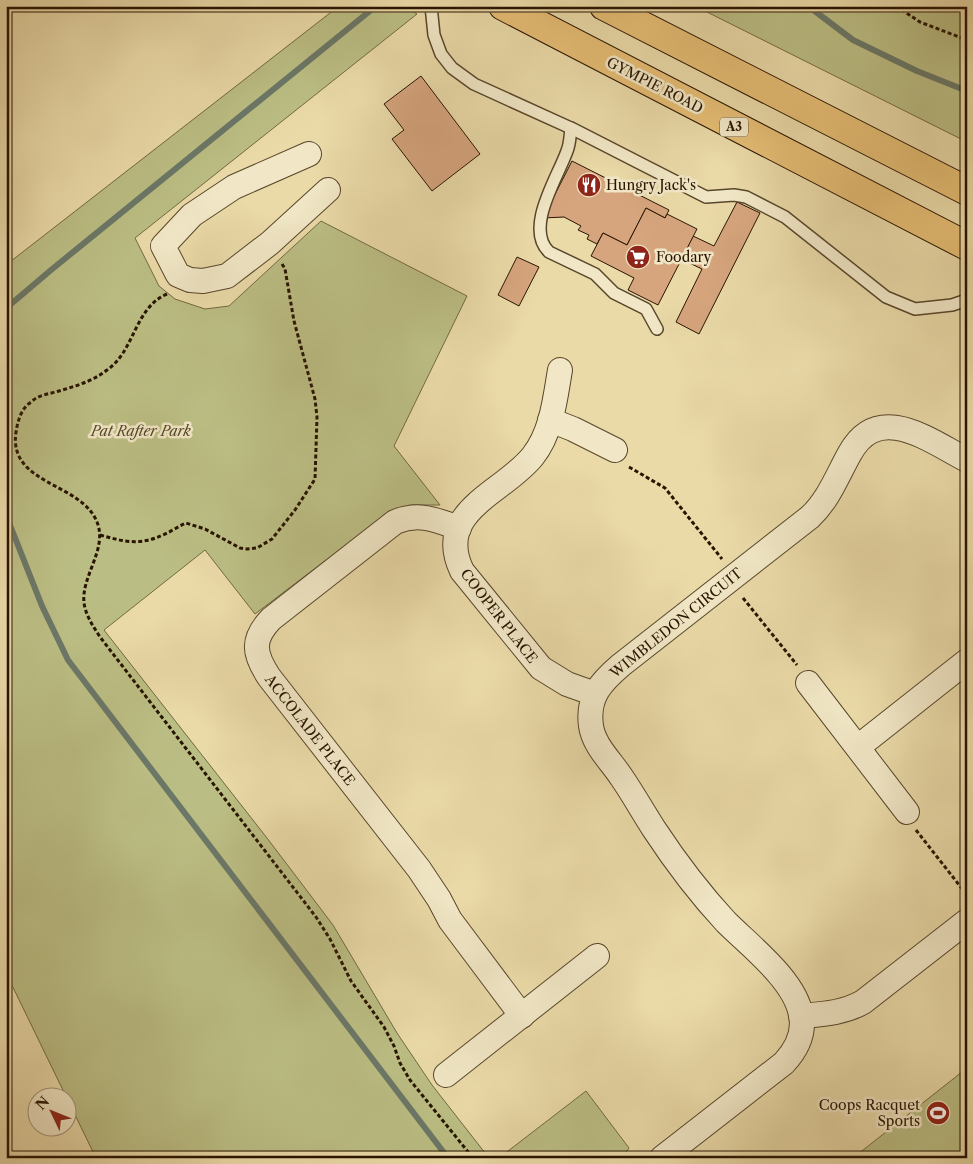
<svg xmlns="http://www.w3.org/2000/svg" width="973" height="1164" viewBox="0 0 973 1164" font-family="'Libre Caslon Text',serif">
<rect width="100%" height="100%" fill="#eadaa8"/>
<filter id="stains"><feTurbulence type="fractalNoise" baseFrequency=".004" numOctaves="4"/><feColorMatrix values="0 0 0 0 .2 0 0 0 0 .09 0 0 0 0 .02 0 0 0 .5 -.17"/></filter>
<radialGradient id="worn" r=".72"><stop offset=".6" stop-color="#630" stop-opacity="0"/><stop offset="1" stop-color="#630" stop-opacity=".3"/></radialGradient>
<g fill="#bbbe84" stroke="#726942">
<path d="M339,6H403L417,14L135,238L159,286L175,299L205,309L229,306L321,221L467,296L394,446L440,505H411L380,519L255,614L205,550L104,630L267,838L333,925L397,1033L432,1085L489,1158H96L6,973V265Z"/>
<path d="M695,6H949L967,15V142Z"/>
<path d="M967,1068V1158H853Z"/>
<path d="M586,1091L629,1148L622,1158H499Z"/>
</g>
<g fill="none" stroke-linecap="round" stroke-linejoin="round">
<g stroke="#6b7868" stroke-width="6">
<path d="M808,6L853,40L917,71L967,91"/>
<path d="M6,310L11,304L51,270L376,6"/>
<path d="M6,515L42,606L68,660L448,1158"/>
</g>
</g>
<g fill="#d6a57e" stroke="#281401">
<path d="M421,76L480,154L432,191L392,139L404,130L384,104Z"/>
<path d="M572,161L669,210L665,218L646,208L627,245L603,233L597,244L587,239L589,235L578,230L581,226L564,217L543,218Z"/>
<path d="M737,202L760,213L699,334L676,322L702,269L681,259L693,236L714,246Z"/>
<path d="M646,208L665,218L667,214L697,229L658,305L628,290L634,278L591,256L603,233L627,245Z"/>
<path d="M517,257L539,267L519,306L498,295Z"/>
</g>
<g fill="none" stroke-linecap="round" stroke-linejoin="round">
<g stroke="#58462b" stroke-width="14">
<g id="lane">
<path d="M431,6L434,35L441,54L452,68L474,84L573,129L706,197L734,195L746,197L785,217L886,297L915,309L952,305L967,300"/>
<path d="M571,128C570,136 570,144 567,151C558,177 524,228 549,252L595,274L614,293L646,309L657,329"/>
</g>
</g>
<g stroke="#58462b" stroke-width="26">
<g id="street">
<path d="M309,154L234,187L192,215L163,246L178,275L190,280L203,281L227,276L270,243L328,190"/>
<path d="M560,370C555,399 552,432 533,456C504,493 433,511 462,571L541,668L567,684L595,694"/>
<path d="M550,420L573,429L615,450"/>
<path d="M459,528C436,520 419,512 395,522L271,619C251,640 254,654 269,677L419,869L439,899L450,920L522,1016"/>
<path d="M808,683L907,812"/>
<path d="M858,747L967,661"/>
<path d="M801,1016C823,1014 844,1013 863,1002L967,921"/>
<path d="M446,1075L597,956"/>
<path d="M662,1158L784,1063C796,1050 805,1034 801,1015C795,980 750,946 726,922C700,894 675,861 654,829C643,812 633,794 622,778C611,761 594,746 591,726C587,697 601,682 621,665L810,517C829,499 837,476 850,453C879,401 930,441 967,460"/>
</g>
</g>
<g stroke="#281401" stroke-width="30">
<g id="highway">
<path d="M503,6L967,246"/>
<path d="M604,6L967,191"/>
</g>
</g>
<g stroke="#281401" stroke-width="3" stroke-dasharray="4 2.5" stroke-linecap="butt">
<path d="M896,6L920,22L967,40"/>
<path d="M167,294C134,308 135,351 107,370C93,381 76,386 59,391C49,394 38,395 31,402C21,409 18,420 16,432C8,485 81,482 97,522C108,549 81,576 84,603C86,616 93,626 100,637L316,917L330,939L351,981L384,1027L394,1046L400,1063L410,1080L473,1158"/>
<path d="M629,467L665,488L722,559"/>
<path d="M100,535C125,542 140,546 165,534C172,531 179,526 186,523L205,529L240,548L247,549L257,548L272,539L295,510L315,479L317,417L315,399L294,321L285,269L281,262"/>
<path d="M743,598L797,665"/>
<path d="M916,830L967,895"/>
<path d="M598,1158L607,1154L623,1158"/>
</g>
<use href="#lane" stroke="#f1e7c6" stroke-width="11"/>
<use href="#street" stroke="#f1e7c6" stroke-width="24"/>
<use href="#highway" stroke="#e5bd74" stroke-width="28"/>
</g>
<defs>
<g id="restaurant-disc" transform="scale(1.25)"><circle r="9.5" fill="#8f2418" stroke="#f1e7c6"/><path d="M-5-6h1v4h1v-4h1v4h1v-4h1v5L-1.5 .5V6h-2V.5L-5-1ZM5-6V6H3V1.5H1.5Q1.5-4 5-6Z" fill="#fff"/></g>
<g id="supermarket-disc" transform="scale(1.25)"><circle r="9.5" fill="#8f2418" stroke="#f1e7c6"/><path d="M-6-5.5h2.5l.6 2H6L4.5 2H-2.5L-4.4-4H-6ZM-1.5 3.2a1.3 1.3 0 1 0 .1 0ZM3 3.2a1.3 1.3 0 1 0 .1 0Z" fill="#fff"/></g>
<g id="stadium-disc" transform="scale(1.25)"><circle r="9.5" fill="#8f2418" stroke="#f1e7c6"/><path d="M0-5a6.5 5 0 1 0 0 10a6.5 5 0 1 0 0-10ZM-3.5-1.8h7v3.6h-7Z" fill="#fff"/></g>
</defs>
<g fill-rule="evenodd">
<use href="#restaurant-disc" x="589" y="185"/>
<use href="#supermarket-disc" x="638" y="257"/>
<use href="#stadium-disc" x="938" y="1113"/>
</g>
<g text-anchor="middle" stroke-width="5" stroke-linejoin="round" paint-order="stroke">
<rect fill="#f1e7c6" stroke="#64533c" stroke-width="1" x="720" y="117.5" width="28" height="19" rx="4"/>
<g font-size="12" font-weight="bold" fill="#281401">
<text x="734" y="131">A3</text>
</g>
<g font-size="14" fill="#281401" stroke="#f1e7c6">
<text transform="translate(655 85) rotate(27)" y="5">GYMPIE ROAD</text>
<text transform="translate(499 616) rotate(52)" y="5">COOPER PLACE</text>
<text transform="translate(676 623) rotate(-39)" y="5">WIMBLEDON CIRCUIT</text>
<text transform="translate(310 730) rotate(52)" y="5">ACCOLADE PLACE</text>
</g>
<g font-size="14" fill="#281401" stroke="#f1e7c6" text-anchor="start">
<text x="606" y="190">Hungry Jack's</text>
<text x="656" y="262">Foodary</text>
<text x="920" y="1110" text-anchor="end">Coops Racquet<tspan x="920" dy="16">Sports</tspan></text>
</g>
<g font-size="14" font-style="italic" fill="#544728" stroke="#f1e7c6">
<text x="141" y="436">Pat Rafter Park</text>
</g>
</g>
<rect width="973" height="1164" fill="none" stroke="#eadaa8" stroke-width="25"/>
<rect x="8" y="8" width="958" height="1149" fill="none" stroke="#281401" stroke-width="2.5"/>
<rect x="12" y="12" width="948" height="1139" fill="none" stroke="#281401"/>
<g transform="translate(52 1112) rotate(313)"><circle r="24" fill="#f1e7c6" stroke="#a19377"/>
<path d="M0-4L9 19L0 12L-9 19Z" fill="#8f2418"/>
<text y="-8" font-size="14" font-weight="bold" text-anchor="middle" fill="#281401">N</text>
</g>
<rect width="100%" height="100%" filter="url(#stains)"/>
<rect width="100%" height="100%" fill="url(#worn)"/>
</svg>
